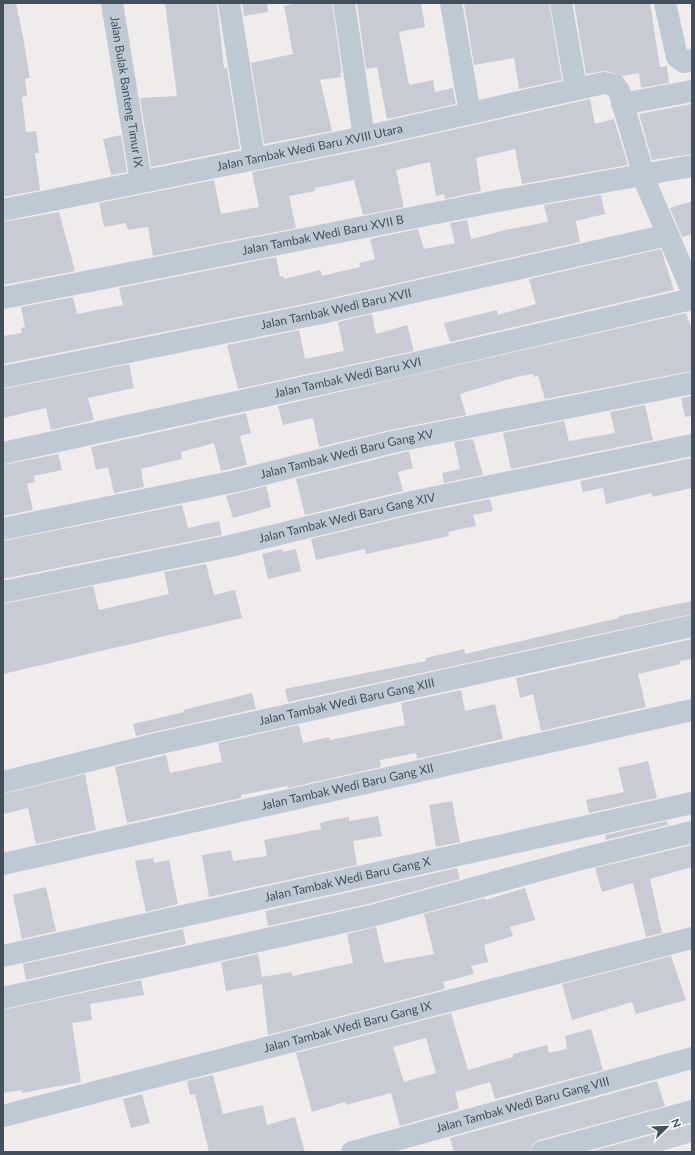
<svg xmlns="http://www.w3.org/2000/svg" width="695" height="1155" viewBox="0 0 695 1155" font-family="Lato,sans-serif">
<rect width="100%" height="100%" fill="#f0ecec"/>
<g fill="#c8cbd3" fill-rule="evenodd">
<path d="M3,3H16L23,37L30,78L25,79L27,96L22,97L24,114L26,132L36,131L39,153H35L40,190L3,197Z"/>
<path d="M165,3H217L224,68H227L240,149L151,167L140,98L177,96Z"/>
<path d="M242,3H267L268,12L244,16Z"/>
<path d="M299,3H332L342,73H340L341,77L320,80L332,131L264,144L251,63L293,54L284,6Z"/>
<path d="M357,3H421L425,27L399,32L409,85L433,80L435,92L453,88L456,104L387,119L377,67L366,69Z"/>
<path d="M464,3H549L562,80L519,89L514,58L474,65Z"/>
<path d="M574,3H650L660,67L667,66L669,83L641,88L639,73L623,76L606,71L586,74Z"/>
<path d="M590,99L595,124L614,119L628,165L522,184L515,149L476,158L481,191L445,199L444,194L436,196L430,162L396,170L404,207L363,215L354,180L315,188V191L289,196L296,228L153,256L148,227L128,230L126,223L104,227L99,203L214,180L221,214L259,207L252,172L367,149Z"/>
<path d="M692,104V154L652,160L639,114Z"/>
<path d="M121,135L127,172L111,175L103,139Z"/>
<path d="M601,195L605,214L576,221L580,242L314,302L3,364V336L22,333L21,328L25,327L21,307L73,297L77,314L123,305L119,288L276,257L280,277L283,276L284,279L320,270L322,276L360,267L359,263L375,259L370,239L418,229L424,249L455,243L450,223L467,220L471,239L510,229L548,222L544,205Z"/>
<path d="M692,201V234L682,237L670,208Z"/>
<path d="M59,212L75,271L3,285V222Z"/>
<path d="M661,249L674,290L450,342L444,323L497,310L498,315L536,304L529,279Z"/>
<path d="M686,313L692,330V371L545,399L538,376L534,377L533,374L516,377L460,394L466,415L390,430L319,447L313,418L283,425L278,406Z"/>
<path d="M372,314L376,334L407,325L414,351L238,389L227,345L299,330L305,359L344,351L338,322Z"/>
<path d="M129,364L134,388L88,398L94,420L51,430L46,408L3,418V389Z"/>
<path d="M692,396V416L685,417L681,398Z"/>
<path d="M645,405L653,440L511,469L503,433L564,421L569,441L615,433L610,412Z"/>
<path d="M246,413L251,433L240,436L247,465L221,471L214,443L181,452L182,459L141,469L144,487L114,493L108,467L96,470L91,447Z"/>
<path d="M473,439L483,475L444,483L442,473L460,469L454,442Z"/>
<path d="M409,451L413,468L398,472L403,491L305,515L296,479Z"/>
<path d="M58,454L62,470L34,476L35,482L27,484L33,510L3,516V465Z"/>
<path d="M692,458V488L652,497V493L606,504L603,488L583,492L580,481Z"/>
<path d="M266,486L271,507L233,518L226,496Z"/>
<path d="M490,499L493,511L473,515L476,526L448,532L449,536L366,554L365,549L316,560L311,539L415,514Z"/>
<path d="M182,505L188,528L219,521L222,535L3,579V541Z"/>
<path d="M282,549L283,552L296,549L301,571L268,579L262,554Z"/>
<path d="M206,564L214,595L235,590L242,618L3,674V604L93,586L99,610L169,594L164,572Z"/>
<path d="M692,601V614L288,702L285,689L426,661V658L464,649L465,654L619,618V616Z"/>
<path d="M692,639V659L680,661V664L638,674L646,707L541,731L533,694L520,698L516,678Z"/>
<path d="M461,690L465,711L495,704L503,739L417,759L416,753L380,760L381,767L288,788L287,786L241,795V798L127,823L115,767L166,755L170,773L222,762L218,743L299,725L303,743L329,737L330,740L405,725L401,703Z"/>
<path d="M252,693L256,709L136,736L133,724L184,712L183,710Z"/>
<path d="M648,761L657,798L589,813L586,800L624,792L618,768Z"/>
<path d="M85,774L96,830L36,844L28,808L3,814V794Z"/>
<path d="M452,801L460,842L436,847L429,805Z"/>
<path d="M378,816L382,836L353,841L357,865L209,897L202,855L231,850L233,861L267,856L264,840L321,829L320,823L332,820L349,817V821Z"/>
<path d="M667,821L668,825L606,840L605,835Z"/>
<path d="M692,845V867L650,879L662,933L646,937L633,883L602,892L595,868Z"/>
<path d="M153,858L154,863L169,860L178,904L146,912L135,861Z"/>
<path d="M457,868L460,879L368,904L268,926L265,911Z"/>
<path d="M46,887L56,931L22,939L13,895Z"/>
<path d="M525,888L535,920L510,927L513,936L484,945L488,962L471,966L474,974L443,982L445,989L268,1035L262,984L226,991L221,962L258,954L262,977L292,972V976L353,963L347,934L376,927L384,963L434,954L424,914L485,898L486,900Z"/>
<path d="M183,929L186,944L26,980L23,964Z"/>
<path d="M671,956L686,1000L636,1014L632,1002L572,1020L562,984Z"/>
<path d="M141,980L144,995L90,1004L92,1020L72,1023L81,1082L22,1093V1090L3,1093V1010Z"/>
<path d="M451,1013L468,1070L513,1057V1054L547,1045L549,1053L567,1049L565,1036L591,1029L603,1070L495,1099L490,1082L455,1092L459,1109L400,1126L391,1093L346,1105L345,1102L312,1112L296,1053ZM426,1038L436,1073L404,1082L393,1047Z"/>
<path d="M213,1075L223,1114L263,1105L267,1125L295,1117L305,1152H209L195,1094L190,1095L187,1081Z"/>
<path d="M657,1081L665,1106L539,1140L533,1144L530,1152H454L450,1138Z"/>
<path d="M142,1094L150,1123L131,1128L123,1099Z"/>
<path d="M692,1124V1142L658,1152H589Z"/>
</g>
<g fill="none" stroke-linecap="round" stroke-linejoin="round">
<g stroke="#bec9d4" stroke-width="22">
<path id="s1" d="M112,3L141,181"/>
<path d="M229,3L254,158"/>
<path d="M344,3L364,137"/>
<path d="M451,3L470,113"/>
<path d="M561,3L576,89"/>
<path d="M665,3L677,57L684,62L692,60"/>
<path d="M622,104L692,91"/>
<path id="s2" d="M3,210L364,137L604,83L615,85L619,91L647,186L692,291"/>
<path id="s3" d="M3,298L492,202L692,166"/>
<path id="s4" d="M3,377L317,314L668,235"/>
<path id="s5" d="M3,453L402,366L692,299"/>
<path id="s6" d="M3,529L236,481L392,442L692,383"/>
<path id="s7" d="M3,592L230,546L412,502L692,445"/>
<path id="s8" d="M3,782L156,744L692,626"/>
<path id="s9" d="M3,864L692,710"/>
<path id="s10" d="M3,956L692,803"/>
<path d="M3,998L371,916L581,859L692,832"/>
<path id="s11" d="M3,1116L692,938"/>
<path id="s12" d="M352,1152L692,1058"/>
<path d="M542,1152L692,1111"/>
</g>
</g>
<g text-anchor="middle" stroke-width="4" stroke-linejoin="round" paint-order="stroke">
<g font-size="12" fill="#43505c" stroke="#fff">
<text dy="4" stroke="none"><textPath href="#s1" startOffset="90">Jalan Bulak Banteng Timur IX</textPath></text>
<text dy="4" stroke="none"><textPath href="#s2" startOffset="313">Jalan Tambak Wedi Baru XVIII Utara</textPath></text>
<text dy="4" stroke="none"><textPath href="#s3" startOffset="326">Jalan Tambak Wedi Baru XVII B</textPath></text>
<text dy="4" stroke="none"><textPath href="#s4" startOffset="340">Jalan Tambak Wedi Baru XVII</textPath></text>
<text dy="4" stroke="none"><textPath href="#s5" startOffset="353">Jalan Tambak Wedi Baru XVI</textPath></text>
<text dy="4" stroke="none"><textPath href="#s6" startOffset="352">Jalan Tambak Wedi Baru Gang XV</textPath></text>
<text dy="4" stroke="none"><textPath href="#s7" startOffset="352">Jalan Tambak Wedi Baru Gang XIV</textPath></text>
<text dy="4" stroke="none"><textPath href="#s8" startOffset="353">Jalan Tambak Wedi Baru Gang XIII</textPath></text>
<text dy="4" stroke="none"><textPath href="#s9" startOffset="353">Jalan Tambak Wedi Baru Gang XII</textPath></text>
<text dy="4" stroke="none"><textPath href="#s10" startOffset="353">Jalan Tambak Wedi Baru Gang X</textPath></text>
<text dy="4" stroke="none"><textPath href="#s11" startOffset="356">Jalan Tambak Wedi Baru Gang IX</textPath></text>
<text dy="4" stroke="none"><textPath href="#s12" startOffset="177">Jalan Tambak Wedi Baru Gang VIII</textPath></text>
</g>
</g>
<rect width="695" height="1155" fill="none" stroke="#43505c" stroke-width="8"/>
<g transform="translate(667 1127) rotate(67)" stroke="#ffffff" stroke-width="3" paint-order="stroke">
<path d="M0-3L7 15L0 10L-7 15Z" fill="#43505c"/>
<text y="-6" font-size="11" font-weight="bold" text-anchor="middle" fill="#43505c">N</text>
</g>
</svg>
